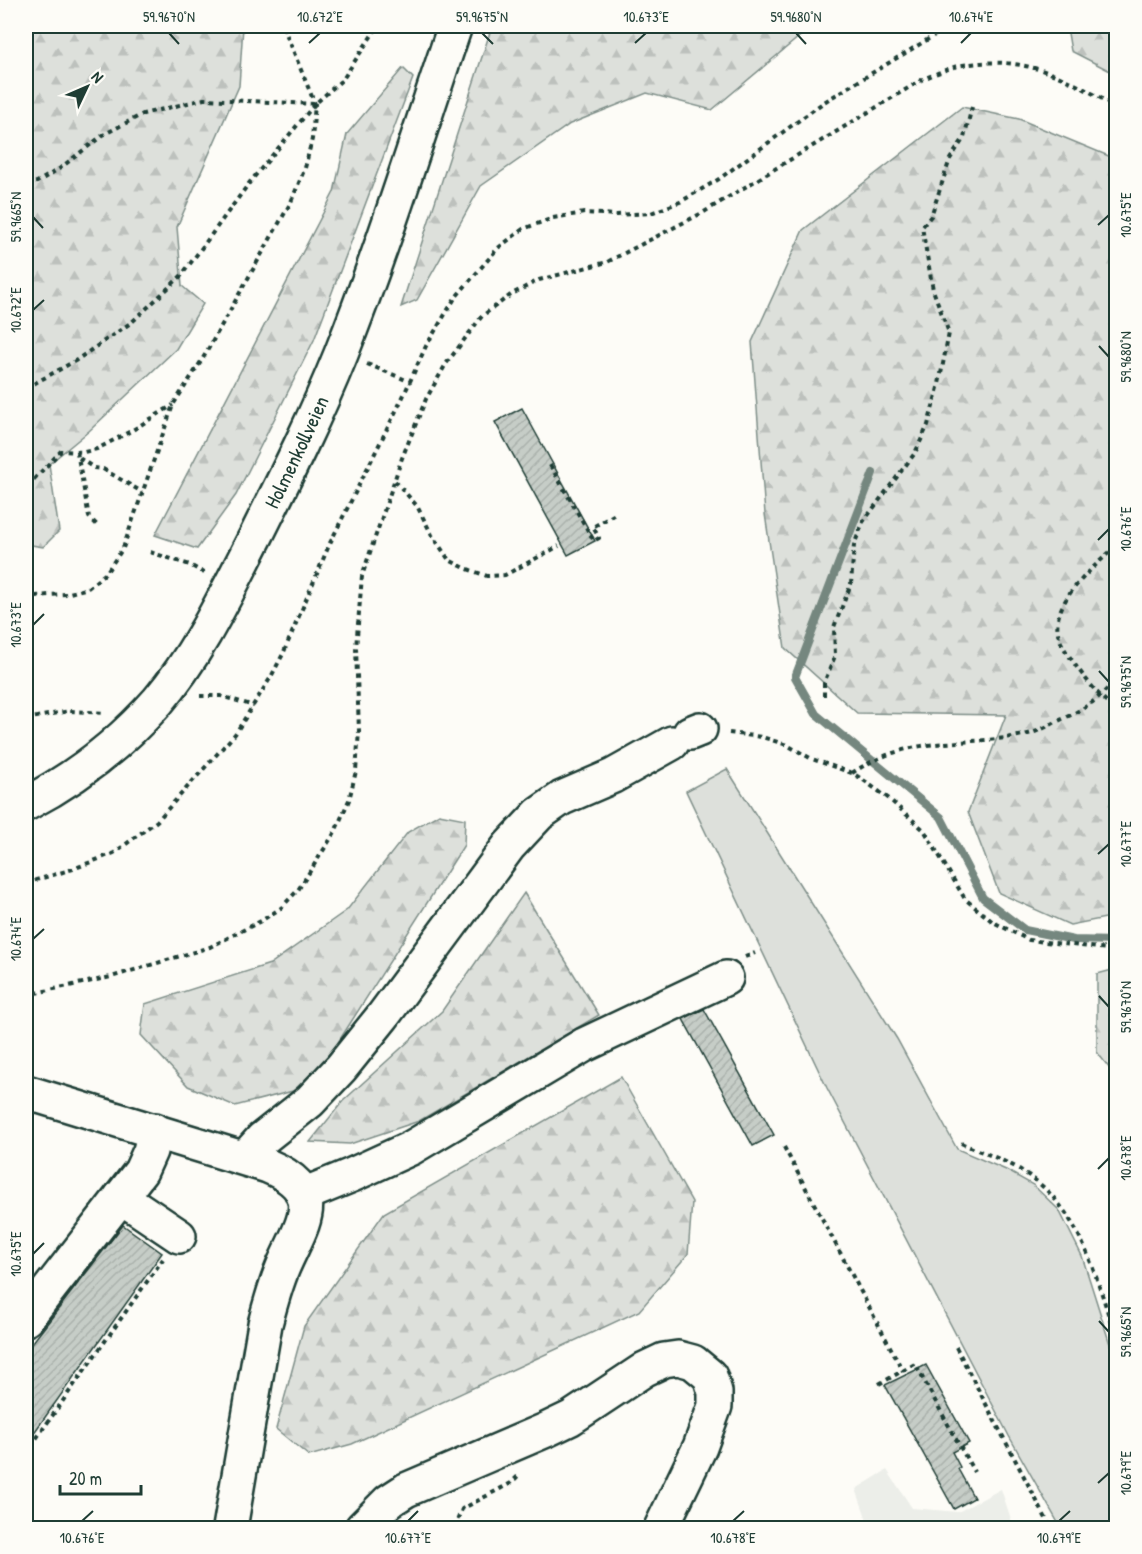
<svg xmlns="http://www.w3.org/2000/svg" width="1142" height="1554" viewBox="0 0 1142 1554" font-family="'Patrick Hand',sans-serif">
<defs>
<pattern id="forest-firs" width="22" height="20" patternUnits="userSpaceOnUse" patternTransform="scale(1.5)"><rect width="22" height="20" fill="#dde0db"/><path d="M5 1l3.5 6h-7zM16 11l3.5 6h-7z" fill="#bdc1bd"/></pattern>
<pattern id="building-hatch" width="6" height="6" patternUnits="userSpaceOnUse" patternTransform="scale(1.5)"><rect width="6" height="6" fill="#c6cdc7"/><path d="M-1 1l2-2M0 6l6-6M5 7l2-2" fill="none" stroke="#aab1ac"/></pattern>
</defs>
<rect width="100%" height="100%" fill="#fdfcf7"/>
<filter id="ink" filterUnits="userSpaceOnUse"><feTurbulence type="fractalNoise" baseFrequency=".0167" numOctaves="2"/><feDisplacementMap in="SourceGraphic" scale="12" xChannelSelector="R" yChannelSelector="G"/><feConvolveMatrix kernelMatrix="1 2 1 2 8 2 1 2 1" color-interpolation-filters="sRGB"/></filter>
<g filter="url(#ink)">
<path fill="#eceee9" d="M887,1470L912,1508L958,1512L1001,1489L1014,1528H868V1523L856,1489Z"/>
<path fill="#dde0db" stroke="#7e8e88" stroke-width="1.5" d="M727,769L897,1039L957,1149L1006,1170L1033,1185L1059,1210L1082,1256L1116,1363V1528H1061L1009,1436L827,1088L686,791Z"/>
<g fill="url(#forest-firs)" stroke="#7e8e88" stroke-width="1.5">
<path d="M26,26H243L239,86L177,227L182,286L203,304L176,349L89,431L49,464L59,531L43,547L26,544Z"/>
<path d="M492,26H812L712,110L647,93L570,124L481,186L417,300L401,307Z"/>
<path d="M1071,26H1116V74L1071,51L1068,33Z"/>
<path d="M403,68L413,78L314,340L236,495L197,549L155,535L334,192L347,134Z"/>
<path d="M962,107L1019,119L1116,159V916L1070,925L999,893L968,812L1006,715L857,713L785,648L765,514L752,342L803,230Z"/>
<path d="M439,814L465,819L464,845L328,1058L293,1091L235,1106L188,1086L141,1035L145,1004L270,964L347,910L408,832Z"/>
<path d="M524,893L599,1015L419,1121L350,1144L310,1142L343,1101L442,1011Z"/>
<path d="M1116,969V1077L1097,1052V974Z"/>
<path d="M621,1077L692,1202L688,1254L639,1311L352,1444L309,1456L276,1429L304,1326L384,1213Z"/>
</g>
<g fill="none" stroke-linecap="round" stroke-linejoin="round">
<path stroke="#75877f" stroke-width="8" d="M873,473L795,677L816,714L941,817L983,898L1025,930L1074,940L1116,941"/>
</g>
<g fill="url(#building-hatch)" stroke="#1f3d34" stroke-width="1.5">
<path d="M522,408L595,541L568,555L495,422Z"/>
<path d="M704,1009L774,1135L753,1146L683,1019Z"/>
<path d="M123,1225L162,1253L26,1444V1351Z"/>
<path d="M926,1365L969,1443L952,1452L960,1467L958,1469L974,1498L954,1509L885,1385Z"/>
</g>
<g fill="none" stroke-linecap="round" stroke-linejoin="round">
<g stroke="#1f3d34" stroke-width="38">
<g id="minor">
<path d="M690,733L700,729"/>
<path d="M26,1092L268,1166C329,1192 302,1223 283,1267C275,1286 270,1305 265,1324L230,1528"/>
<path d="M245,1158L262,1139L310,1101L341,1068L383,1016L509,846L539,814L562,798L613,776L672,743"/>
<path d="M303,1195L352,1175L411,1148L584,1045L726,978"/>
<path d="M121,1197L179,1236"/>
<path d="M26,1319L141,1171L150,1151L155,1130"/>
<path d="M362,1528L389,1501L406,1490L546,1430L571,1418L645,1369L664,1360L678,1358L693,1362L710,1376L715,1392V1406L700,1447L661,1528"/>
</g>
</g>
<g stroke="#1f3d34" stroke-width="38">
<g id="major">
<path id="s1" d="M26,804C76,778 120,744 158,701C199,653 227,592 256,536C286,476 316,416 341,354C384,246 418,135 455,26"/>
</g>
</g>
<g stroke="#1f3d34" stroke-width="4" stroke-dasharray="4.5 4.5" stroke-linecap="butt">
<path d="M26,183L37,182L59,169L103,135L143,114L204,99L315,104"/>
<path d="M367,364L411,382"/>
<path d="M26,388L75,361L132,322L181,276L250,182L315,104L343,79L378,26"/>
<path d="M77,452L89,517L99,527"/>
<path d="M79,458L94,468L103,469L142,492"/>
<path d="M550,465L594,541L599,538L593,527L615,514"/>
<path d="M395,481L417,506L432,535L449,560L465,568L487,576L505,575L559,546"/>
<path d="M26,484L34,479L61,451L84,452L97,449L131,431L173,405"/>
<path d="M1116,546C1095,567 1048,602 1059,637C1063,649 1071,658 1078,669C1091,685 1099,697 1116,709"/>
<path d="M150,552L190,565L206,574"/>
<path d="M26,594L34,596L66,594L88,588L106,573L123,548L173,405L202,360L291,202L305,168L312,139L315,104L283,26"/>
<path d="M200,696H221L254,706"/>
<path d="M824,696V683L835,656L834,627L851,584L854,545L863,522L915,453L928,425L939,384L949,333L933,290L922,227L931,216L950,159L964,138L972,107"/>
<path d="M26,719L69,711L105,713"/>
<path d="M729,733L762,737L787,745L812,759L852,773L862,779L888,798L924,830L965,899L993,922L1029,940L1116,950"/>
<path d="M852,773C913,733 963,748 1028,734C1037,732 1046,727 1054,723C1082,710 1096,703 1116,679"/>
<path d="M26,883L73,869L114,853L157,821L235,734L271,677L283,654L330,543L402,399L426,346L455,298L498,248L523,229L553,218L584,213L617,215L651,213L680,202L719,179L824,102L950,26"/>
<path d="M745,957L755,953"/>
<path d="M26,995L111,977L210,947L261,921L281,908L298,890L335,832L349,800L356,771L359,731L356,648L362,576L402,458L426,399L446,364L482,316L512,294L539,280L607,262L704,212L923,79C936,74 950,67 963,65C1026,55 1065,77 1116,107"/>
<path d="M961,1143C983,1153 1009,1161 1028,1175C1082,1212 1096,1278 1116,1338"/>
<path d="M784,1147L903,1371"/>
<path d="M956,1347L1051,1528"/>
<path d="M879,1384L915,1364L974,1472"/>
<path d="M26,1453L163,1259"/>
<path d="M454,1528L462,1509L511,1483L519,1475"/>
</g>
<use href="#minor" stroke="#fdfcf7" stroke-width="33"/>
<use href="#major" stroke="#fdfcf7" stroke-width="33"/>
</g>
</g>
<path fill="none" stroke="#1f3d34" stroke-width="2" d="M169,33L179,44M482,33L493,44M796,33L806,44M309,43L320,33M635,43L646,33M961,43L971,33M33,217L43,228M1098,225L1109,215M33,310L44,300M1099,346L1109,357M1098,540L1109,529M33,625L44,614M1099,671L1109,682M1098,854L1109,844M33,939L44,929M1099,996L1109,1007M1098,1169L1109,1158M33,1254L44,1243M1099,1321L1109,1332M1098,1483L1109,1473M82,1521L93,1511M408,1521L418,1511M733,1521L744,1511M1059,1521L1070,1511"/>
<g text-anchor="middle" stroke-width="4.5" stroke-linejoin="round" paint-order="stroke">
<g font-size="21" fill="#1f3d34" stroke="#fdfcf7">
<text dy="7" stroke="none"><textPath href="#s1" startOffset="454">Holmenkollveien</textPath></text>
</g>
</g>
<rect width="1142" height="1554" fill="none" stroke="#fdfcf7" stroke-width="66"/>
<g transform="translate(87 87) rotate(46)" stroke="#fdfcf7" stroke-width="4.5" paint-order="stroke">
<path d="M0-4.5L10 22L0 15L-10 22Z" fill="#1f3d34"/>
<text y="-9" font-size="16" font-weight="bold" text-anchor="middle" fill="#1f3d34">N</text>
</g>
<path d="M60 1485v9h81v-9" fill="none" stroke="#1f3d34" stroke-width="3"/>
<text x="69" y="1485" font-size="18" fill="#1f3d34" stroke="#fdfcf7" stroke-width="4.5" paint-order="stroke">20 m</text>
<rect x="33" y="33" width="1076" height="1488" fill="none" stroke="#1f3d34" stroke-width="2"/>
<g font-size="15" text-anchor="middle" fill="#1f3d34">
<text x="169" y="22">59.9670°N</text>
<text x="320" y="22">10.672°E</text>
<text x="482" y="22">59.9675°N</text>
<text x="646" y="22">10.673°E</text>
<text x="796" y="22">59.9680°N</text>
<text x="971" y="22">10.674°E</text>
<text transform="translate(1126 215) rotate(-90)" y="5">10.675°E</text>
<text transform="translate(16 217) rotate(-90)" y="5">59.9665°N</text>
<text transform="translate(16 310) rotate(-90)" y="5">10.672°E</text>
<text transform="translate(1126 357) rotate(-90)" y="5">59.9680°N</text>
<text transform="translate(1126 529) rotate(-90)" y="5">10.676°E</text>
<text transform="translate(16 625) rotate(-90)" y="5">10.673°E</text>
<text transform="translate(1126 682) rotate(-90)" y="5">59.9675°N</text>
<text transform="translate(1126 844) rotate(-90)" y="5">10.677°E</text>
<text transform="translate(16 939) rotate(-90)" y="5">10.674°E</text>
<text transform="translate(1126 1007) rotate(-90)" y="5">59.9670°N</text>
<text transform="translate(1126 1158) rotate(-90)" y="5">10.678°E</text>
<text transform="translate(16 1254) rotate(-90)" y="5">10.675°E</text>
<text transform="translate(1126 1332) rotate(-90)" y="5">59.9665°N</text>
<text transform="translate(1126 1473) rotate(-90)" y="5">10.679°E</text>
<text x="82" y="1543">10.676°E</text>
<text x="408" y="1543">10.677°E</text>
<text x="733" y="1543">10.678°E</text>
<text x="1059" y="1543">10.679°E</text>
</g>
</svg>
